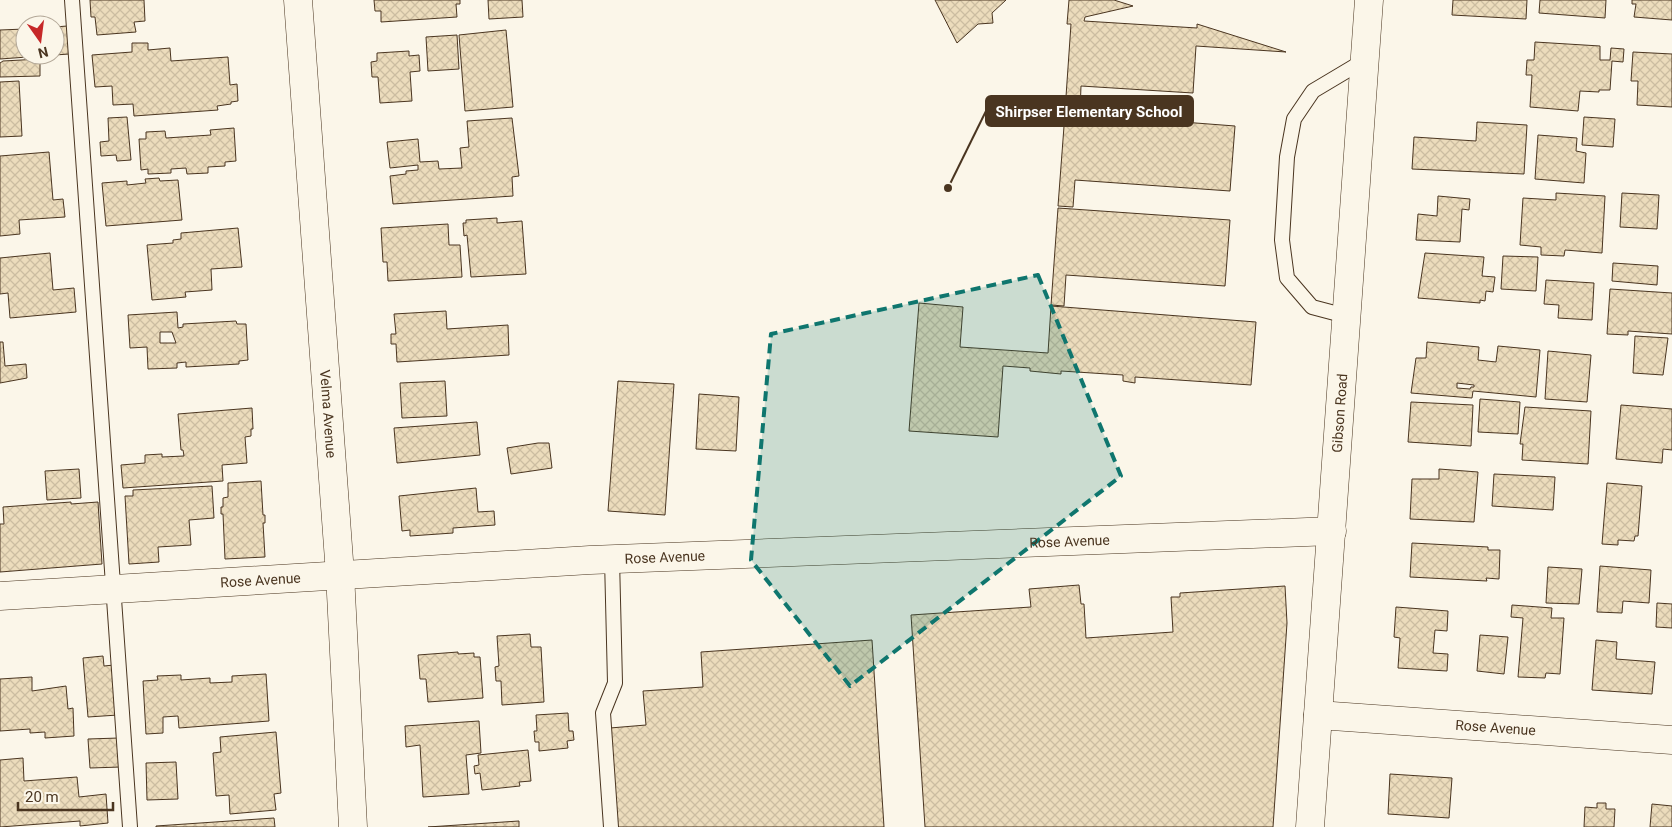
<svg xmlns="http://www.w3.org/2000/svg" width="1672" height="827" viewBox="0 0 1672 827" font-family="Roboto,sans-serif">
<defs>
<pattern id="building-cross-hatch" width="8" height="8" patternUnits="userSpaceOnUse" patternTransform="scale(1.25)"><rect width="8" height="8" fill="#ecdcbc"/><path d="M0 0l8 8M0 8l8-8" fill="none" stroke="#ccbda1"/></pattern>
</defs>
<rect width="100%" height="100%" fill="#fbf6e9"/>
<g fill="url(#building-cross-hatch)" stroke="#4a3520" fill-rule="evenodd">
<path d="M90,0H144L145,21L134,22L136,32L97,35L95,17H91Z"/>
<path d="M374,0H460V4H456L457,17L381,22V11H375Z"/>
<path d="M488,0H522L523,17L489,19Z"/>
<path d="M935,0H1006L992,13L993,23L978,24L957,43Z"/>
<path d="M1069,0H1114L1133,6L1085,17L1084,21L1197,28V24L1286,52L1196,46L1193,93L1081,86L1080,112L1065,111L1071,24H1067Z"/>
<path d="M1453,0H1527L1526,19L1452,15Z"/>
<path d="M1540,0H1606L1605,18L1539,13Z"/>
<path d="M1632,0H1672V20L1634,17L1636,4H1632Z"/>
<path d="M67,26L69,54L55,55V27Z"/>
<path d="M25,29V55H55L0,59V30Z"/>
<path d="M506,30L513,107L465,111L459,35Z"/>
<path d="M457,35L459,69L428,71L426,37Z"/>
<path d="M1535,42L1600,46V60H1610L1611,48L1624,49L1623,62L1612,61L1610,90H1599V92L1580,91L1578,111L1530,107L1532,75H1526L1527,60H1534Z"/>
<path d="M132,43H148V50L170,48L171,61L228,57L230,85L237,84L238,101L231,102V104L217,106L218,110L134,116L133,104L113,105L112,86L95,87L92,55L132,52Z"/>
<path d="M409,51V56L419,55L420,71L410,72L412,101L380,103L378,77H372L371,62L377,61V53Z"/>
<path d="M1633,52L1672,54V107L1637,105L1638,81H1631Z"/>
<path d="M40,59V76L0,77V63L3,61Z"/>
<path d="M19,81L22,136L0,137V82Z"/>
<path d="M1065,113L1235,126L1230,191L1075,180L1073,207L1058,206Z"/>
<path d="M127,117L131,160L117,161L116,155L101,156L100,142L109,141L108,118Z"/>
<path d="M1584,117L1615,119L1613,147L1582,145Z"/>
<path d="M512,118L519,176L512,177L513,196L393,204L390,176L406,174V171L418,170V165L390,168L387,142L418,139L420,162L438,161L439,169L462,168L460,148L469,147L467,121Z"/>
<path d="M1477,122L1527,125L1524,174L1412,169L1414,137L1476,141Z"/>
<path d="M234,128L236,161L225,162V166L208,167V173L187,174L186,168L171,169V173L148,174V169L141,170L139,139H146V132L165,131L166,138L211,135L210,130Z"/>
<path d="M1538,135L1577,138L1576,151L1586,153L1584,183L1535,179Z"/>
<path d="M49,152L53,200L63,199L65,217L19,220L20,234L0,236V156Z"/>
<path d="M159,178L160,181L178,180L182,220L106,226L102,183L127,181V185L146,183L145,179Z"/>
<path d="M1556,193L1605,196L1602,253L1565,250L1564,256L1541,255V247L1520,245L1523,198L1556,200Z"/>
<path d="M1622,193L1659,195L1657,229L1620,227Z"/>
<path d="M1438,196L1470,199L1469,210L1462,209L1460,242L1416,240L1418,214L1437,216Z"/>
<path d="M1058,208L1230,220L1225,286L1066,275L1064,306L1051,305Z"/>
<path d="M497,218V223L522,221L526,274L471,277L467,235L464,236L463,223H466V220Z"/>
<path d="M448,224L449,245H460L462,277L388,281L387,262H383L381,228Z"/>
<path d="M238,228L242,267L211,269L212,290L185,292L186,297L152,300L147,245L173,243V240L181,239V233Z"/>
<path d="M50,253L53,290L74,288L76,312L10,318L8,293L0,294V258Z"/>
<path d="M1425,253L1484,257L1482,276L1495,277L1493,292L1486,291L1485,301L1480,300V303L1418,298Z"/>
<path d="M1503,256L1538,257L1536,291L1501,289Z"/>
<path d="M1613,263L1658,266L1657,285L1612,281Z"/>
<path d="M1546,280L1594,283L1592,320L1558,318L1559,305L1544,304Z"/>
<path d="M1610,289L1672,293V334L1628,331V335L1607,334Z"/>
<path d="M919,303L963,307L960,347L1048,353L1051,306L1256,322L1251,385L1135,377V383L1123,381V375L1061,371V374L1030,371V368L1003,366L998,437L909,431Z"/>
<path d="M446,311L447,329L508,325L509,355L397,362L396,344H391V334H396L394,314Z"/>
<path d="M177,312L178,328L183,327V324L236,321L237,324H246L248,360L239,361V364L186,367V362L177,363V368L148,369L147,347L130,348L128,315ZM160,332H172L176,343H160Z"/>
<path d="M1635,336L1668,338L1663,375L1633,373Z"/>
<path d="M0,342H3L5,366L26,364L27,378L0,383Z"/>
<path d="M1427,342L1479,347L1478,360L1496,362L1498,346L1540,350L1536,397L1473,391L1472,398L1411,393L1416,358H1426ZM1457,383L1474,385V387H1471L1470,389L1457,388Z"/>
<path d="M1548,351L1591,355L1587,402L1545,399Z"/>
<path d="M445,381L447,416L402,418L400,383Z"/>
<path d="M618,381L674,384L665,515L608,511Z"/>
<path d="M699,394L739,397L736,451L696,449Z"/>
<path d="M1480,399L1520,402L1518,434L1478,432Z"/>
<path d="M1411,402L1473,405L1471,446L1408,442Z"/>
<path d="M1621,405L1672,409V450L1663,449L1662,463L1616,459Z"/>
<path d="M1525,407L1591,411L1588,464L1522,460L1523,444H1520Z"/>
<path d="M252,408L253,429H251V436L245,437L247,463L222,465L223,481L123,488L121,465L145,463V455L162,454V457L184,456L183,450H181L178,414Z"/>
<path d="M477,422L480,455L397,463L394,428Z"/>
<path d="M538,443H549L552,468L511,474L507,448Z"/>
<path d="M79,469L81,498L47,500L45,471Z"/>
<path d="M1439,469L1478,472L1474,522L1410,519L1412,479H1439Z"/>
<path d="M1494,474L1555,477L1553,510L1492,506Z"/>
<path d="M261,481L263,515H265V523H263L265,557L225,559L223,514H221V507H223V498L228,497V483Z"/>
<path d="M1607,483L1642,486L1638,536H1635L1634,541L1618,540V545L1602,544Z"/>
<path d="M212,486L214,518L189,520L191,545L158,547L159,562L129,564L125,496H133V490Z"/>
<path d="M476,488L478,512L494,511L495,525L453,528V533L410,536V530L402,531L399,496Z"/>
<path d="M71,502V504L98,502L102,564L0,572V524H4L3,507Z"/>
<path d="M1412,543L1488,547V550H1500L1499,579L1486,578L1487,581L1410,577Z"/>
<path d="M1600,566L1651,570L1649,603L1623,601L1622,613L1597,612Z"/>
<path d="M1548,567L1582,569L1579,604L1546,603Z"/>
<path d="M1079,585L1081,604H1084L1086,638L1173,632L1171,597H1180V593L1285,586L1287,623L1273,827H925L911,615L1031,607L1029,589Z"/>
<path d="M1657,603L1672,604V628L1656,627Z"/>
<path d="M1512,605L1552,608L1551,618H1564L1560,674L1546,673L1545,678L1518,677L1523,618L1511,617Z"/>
<path d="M1396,607L1448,611L1447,631L1435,630L1433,653L1448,654L1447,671L1398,668L1400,638L1394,637Z"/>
<path d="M530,634L531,647H541L544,702L502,705L501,681H496L495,667L499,666L497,636Z"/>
<path d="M1480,635L1508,637L1504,674L1477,671Z"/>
<path d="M872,640L884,827H617L610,728L646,725L643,691L703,687L701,652Z"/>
<path d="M1596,640L1617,642L1616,659L1655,662L1652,694L1592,690Z"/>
<path d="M458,652V654L474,653V657H480L483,698L428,702L426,679H420L418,655Z"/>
<path d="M103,656L104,666L114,665L118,715L88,717L83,658Z"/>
<path d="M266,674L269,721L179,728L178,716L163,717V733L146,734L143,681L158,680L157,676L181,675V680L210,678V683L232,682V676Z"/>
<path d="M32,677V691L66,686L68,709L73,708L74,736L45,738V732L30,733V729L0,731V679Z"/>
<path d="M568,713L569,731H573L574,740L567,741L568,748L539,751V742H535L534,731H537L536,715Z"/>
<path d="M479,721L481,753L466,755L469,794L423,797L420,745L406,747L405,726Z"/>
<path d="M276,732L281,793L274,794L276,810L230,814L229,795L216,796L213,753L221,752L220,737Z"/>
<path d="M119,738L121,767L90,768L88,739Z"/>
<path d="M528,750L531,781L519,782L520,786L482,790L480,773L475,774L474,766L479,765L478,755Z"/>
<path d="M23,758L24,781L77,777L79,797L106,794L108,823L80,826V821L0,827V760Z"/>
<path d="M176,762L178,799L147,800L146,763Z"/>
<path d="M1390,774L1452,778L1449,818L1388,814Z"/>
<path d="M1597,803H1606V809H1615L1614,827H1584L1585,807L1597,808Z"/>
<path d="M1652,804L1672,806V827H1650Z"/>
<path d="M274,818L275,827H156V826Z"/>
<path d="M519,821V827H428Z"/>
</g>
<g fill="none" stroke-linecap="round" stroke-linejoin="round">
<g stroke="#4a3520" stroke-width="16">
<g id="lane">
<path d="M72,0L130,827"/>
<path d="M1346,316L1312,307L1287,278L1282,240L1287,157L1294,119L1313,91L1365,60"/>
<path d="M611,827L603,713L615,683L612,559"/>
</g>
</g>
<g stroke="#4a3520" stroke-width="29">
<g id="street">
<path id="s1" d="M298,0L340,574L353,827"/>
<path id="s2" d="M0,596L590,560L1332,531"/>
<path id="s3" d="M1318,715L1672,740"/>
<path id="s4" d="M1310,827L1369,0"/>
</g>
</g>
<use href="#lane" stroke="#fbf6e9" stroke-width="14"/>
<use href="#street" stroke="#fbf6e9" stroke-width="28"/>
</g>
<path fill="#0f766e" fill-opacity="0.2" stroke="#0f766e" stroke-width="4" stroke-dasharray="10 6" stroke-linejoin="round" d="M1038,275L1121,476L850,686L751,560L771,334Z"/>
<g text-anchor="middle" stroke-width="4" stroke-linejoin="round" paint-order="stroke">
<g font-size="14" fill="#4a3520" stroke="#fbf6e9">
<text dy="5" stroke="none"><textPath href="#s1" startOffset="415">Velma Avenue</textPath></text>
<text dy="5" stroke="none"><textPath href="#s4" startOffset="415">Gibson Road</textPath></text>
<text dy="5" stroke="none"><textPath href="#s2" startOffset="1071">Rose Avenue</textPath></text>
<text dy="5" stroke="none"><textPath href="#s2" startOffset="666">Rose Avenue</textPath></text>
<text dy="5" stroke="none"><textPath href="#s2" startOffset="261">Rose Avenue</textPath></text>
<text dy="5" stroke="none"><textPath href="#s3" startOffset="178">Rose Avenue</textPath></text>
</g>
</g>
<path fill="none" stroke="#4a3520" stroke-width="2" d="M948 188L986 111"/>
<circle fill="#4a3520" stroke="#fbf6e9" stroke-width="2" cx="948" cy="188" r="5"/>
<rect fill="#4a3520" stroke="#4a3520" stroke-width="2" x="986" y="96" width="207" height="30" rx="5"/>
<g font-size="15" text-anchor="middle" font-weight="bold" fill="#fff">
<text x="1089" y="117">Shirpser Elementary School</text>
</g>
<g transform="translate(40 40) rotate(166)"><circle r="24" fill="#fbf6e9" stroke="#b4a999"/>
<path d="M0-4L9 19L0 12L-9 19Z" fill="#c62828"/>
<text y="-8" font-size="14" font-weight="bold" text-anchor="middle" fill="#4a3520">N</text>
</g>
<path d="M18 802v8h95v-8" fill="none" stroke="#4a3520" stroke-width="2.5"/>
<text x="25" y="802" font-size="15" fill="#4a3520" stroke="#fbf6e9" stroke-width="4" paint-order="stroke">20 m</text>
</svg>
